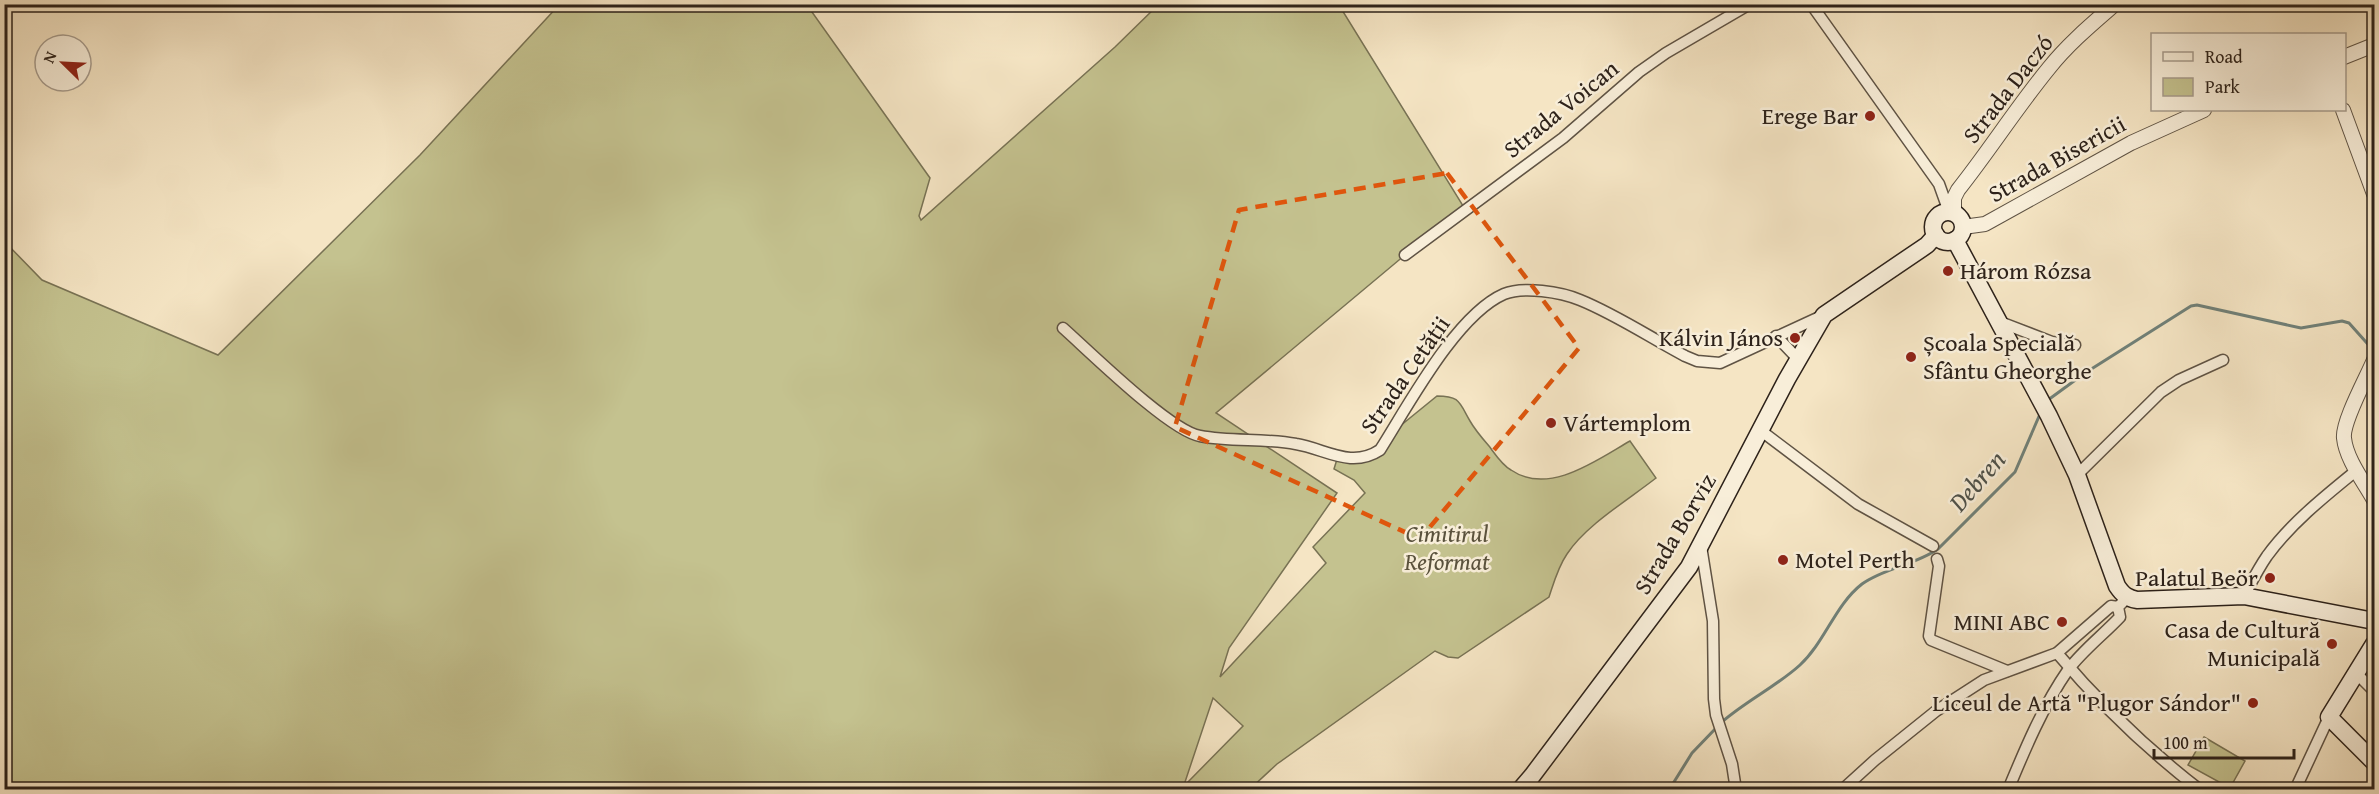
<svg xmlns="http://www.w3.org/2000/svg" width="2379" height="794" viewBox="0 0 2379 794" font-family="'Gentium Book Plus',serif">
<rect width="100%" height="100%" fill="#f5e5c4"/>
<filter id="stains"><feTurbulence type="fractalNoise" baseFrequency=".00333" numOctaves="4"/><feColorMatrix values="0 0 0 0 .2 0 0 0 0 .09 0 0 0 0 .02 0 0 0 .5 -.17"/></filter>
<radialGradient id="worn" r=".72"><stop offset=".6" stop-color="#630" stop-opacity="0"/><stop offset="1" stop-color="#630" stop-opacity=".3"/></radialGradient>
<g fill="#c4c28f" stroke="#787254" stroke-width="1.5" fill-rule="evenodd">
<path d="M559,5H807L930,178L919,216L921,220L1115,47L1158,5H1339L1465,209L1405,255L1216,413L1337,493L1229,648L1220,677L1326,563L1313,547L1365,493L1354,480L1334,469L1338,456L1357,461L1437,396C1460,396 1459,402 1470,421C1475,430 1482,438 1489,446C1495,454 1502,465 1511,470C1549,496 1597,460 1630,441L1656,478C1628,500 1586,525 1567,554C1558,567 1554,582 1549,597L1458,658L1448,657L1435,651L1277,764L1250,789H5L4,241L42,280L218,355L420,155ZM1213,698L1243,726L1185,785H1184Z"/>
<path d="M2204,737L2245,761L2230,788L2188,765Z"/>
</g>
<g fill="none" stroke-linecap="round" stroke-linejoin="round">
<g stroke="#708078" stroke-width="3">
<path d="M2048,400L2085,373L2191,306L2197,305L2301,328L2342,321L2349,323L2374,351"/>
<path d="M1722,722C1746,701 1777,686 1800,665C1825,642 1835,605 1862,584C1884,568 1915,565 1938,549L2015,472L2040,414"/>
<path d="M1669,790L1692,753L1717,727"/>
</g>
<g stroke="#5f5344" stroke-width="13">
<g id="minor">
<path d="M1811,4L1939,184L1949,212"/>
<path d="M1405,255L1563,138L1639,72L1666,53L1750,4"/>
<path d="M2000,322L2052,342L2075,345"/>
<path d="M1063,328C1090,352 1170,431 1200,436C1231,442 1265,438 1296,444C1326,449 1351,469 1380,450C1408,406 1456,315 1504,294C1523,286 1561,292 1580,300C1615,314 1651,338 1685,356L1697,361L1720,363L1824,315"/>
<path d="M1776,336L1798,359"/>
<path d="M1760,430L1858,504L1933,546"/>
<path d="M2077,475L2161,392L2179,380L2223,360"/>
<path d="M1701,546L1713,621L1714,699L1716,715L1732,764L1736,790"/>
<path d="M1937,559L1939,566L1929,636L1931,640L2007,671"/>
<path d="M2244,596C2251,583 2258,569 2267,556C2291,523 2325,496 2357,470"/>
<path d="M2057,653C2100,704 2147,749 2200,790"/>
<path d="M2355,672L2374,691"/>
<path d="M1842,790L1875,760L1936,711L1984,680L2057,653L2111,606L2118,607"/>
<path d="M2008,790C2025,749 2043,706 2068,670C2082,651 2104,634 2120,617L2118,607L2123,602"/>
<path d="M2295,790L2329,717"/>
</g>
</g>
<g stroke="#5f5344" stroke-width="16">
<g id="tertiary">
<path d="M2344,57L2374,45"/>
<path d="M2343,110L2374,194"/>
<path d="M1954,213V198L1958,190C1989,151 2017,107 2049,68C2068,44 2092,24 2115,4"/>
<path d="M1963,227L1985,224L2131,143L2204,110"/>
<path d="M2374,360C2367,377 2342,422 2344,438C2346,459 2364,482 2374,500"/>
</g>
</g>
<g stroke="#2d221a" stroke-width="19">
<g id="secondary">
<circle cx="1948" cy="227" r="15"/>
<path d="M1955,240L2049,416L2077,475L2117,586C2123,595 2127,598 2137,600L2244,596L2374,621"/>
<path d="M2374,644L2329,717L2374,762"/>
<path d="M1520,790L1532,776L1689,567L1787,379L1824,315L1927,245L1936,235"/>
</g>
</g>
<use href="#minor" stroke="#f8eed9" stroke-width="10"/>
<use href="#tertiary" stroke="#f8eed9" stroke-width="14"/>
<use href="#secondary" stroke="#f8eed9" stroke-width="16"/>
</g>
<path fill="none" stroke="#df560d" stroke-width="4.5" stroke-dasharray="12 8" stroke-linejoin="round" d="M1447,173L1579,348L1420,539L1175,427L1239,210Z"/>
<g fill="#8f2418" stroke="#f8eed9" stroke-width="2">
<circle cx="1870" cy="116" r="6"/>
<circle cx="1948" cy="271" r="6"/>
<circle cx="1795" cy="338" r="6"/>
<circle cx="1911" cy="357" r="6"/>
<circle cx="1551" cy="423" r="6"/>
<circle cx="1783" cy="560" r="6"/>
<circle cx="2270" cy="578" r="6"/>
<circle cx="2062" cy="622" r="6"/>
<circle cx="2332" cy="644" r="6"/>
<circle cx="2253" cy="703" r="6"/>
</g>
<g text-anchor="middle" stroke-width="5" stroke-linejoin="round" paint-order="stroke">
<g font-size="24" fill="#2d221a" stroke="#f8eed9">
<text transform="translate(2008 89) rotate(-52)" y="8">Strada Daczó</text>
<text transform="translate(1561 109) rotate(-39)" y="8">Strada Voican</text>
<text transform="translate(2057 159) rotate(-29)" y="8">Strada Bisericii</text>
<text transform="translate(1405 375) rotate(-55)" y="8">Strada Cetății</text>
<text transform="translate(1675 534) rotate(-59)" y="8">Strada Borviz</text>
</g>
<g font-size="24" fill="#2d221a" stroke="#f8eed9" text-anchor="end">
<text x="1858" y="124">Erege Bar</text>
<text x="1960" y="279" text-anchor="start">Három Rózsa</text>
<text x="1783" y="346">Kálvin János</text>
<text x="1923" y="351" text-anchor="start">Școala Specială<tspan x="1923" dy="28">Sfântu Gheorghe</tspan></text>
<text x="1563" y="431" text-anchor="start">Vártemplom</text>
<text x="1795" y="568" text-anchor="start">Motel Perth</text>
<text x="2258" y="586">Palatul Beör</text>
<text x="2050" y="630">MINI ABC</text>
<text x="2320" y="638">Casa de Cultură<tspan x="2320" dy="28">Municipală</tspan></text>
<text x="2241" y="711">Liceul de Artă "Plugor Sándor"</text>
</g>
<g font-size="24" font-style="italic" fill="#5a523d" stroke="#f8eed9">
<text x="1447" y="542">Cimitirul<tspan x="1447" dy="28">Reformat</tspan></text>
</g>
<g font-size="26" font-style="italic" fill="#4e5149" stroke="#f8eed9">
<text transform="translate(1977 481) rotate(-49)" y="9">Debren</text>
</g>
</g>
<rect width="2379" height="794" fill="none" stroke="#f5e5c4" stroke-width="24"/>
<rect x="6" y="6" width="2367" height="782" fill="none" stroke="#2d221a" stroke-width="3"/>
<rect x="12" y="12" width="2355" height="770" fill="none" stroke="#2d221a" stroke-width="1.5"/>
<rect x="2151" y="33" width="195" height="78" fill="#f8eed9" stroke="#a79c8d" stroke-width="1.5"/>
<rect x="2163" y="52" width="30" height="9" fill="#f8eed9" stroke="#a79c8d" stroke-width="1.5"/>
<text x="2205" y="63" font-size="18" fill="#2d221a">Road</text>
<rect x="2163" y="78" width="30" height="18" fill="#c4c28f" stroke="#a79c8d" stroke-width="1.5"/>
<text x="2205" y="93" font-size="18" fill="#2d221a">Park</text>
<g transform="translate(63 63) rotate(294)"><circle r="28" fill="#f8eed9" stroke="#a79c8d" stroke-width="1.5"/>
<path d="M0-4.5L10 22L0 15L-10 22Z" fill="#8f2418"/>
<text y="-9" font-size="16" font-weight="bold" text-anchor="middle" fill="#2d221a">N</text>
</g>
<path d="M2154 749v9h140v-9" fill="none" stroke="#2d221a" stroke-width="3"/>
<text x="2163" y="749" font-size="18" fill="#2d221a" stroke="#f8eed9" stroke-width="4.5" paint-order="stroke">100 m</text>
<rect width="100%" height="100%" filter="url(#stains)"/>
<rect width="100%" height="100%" fill="url(#worn)"/>
</svg>
